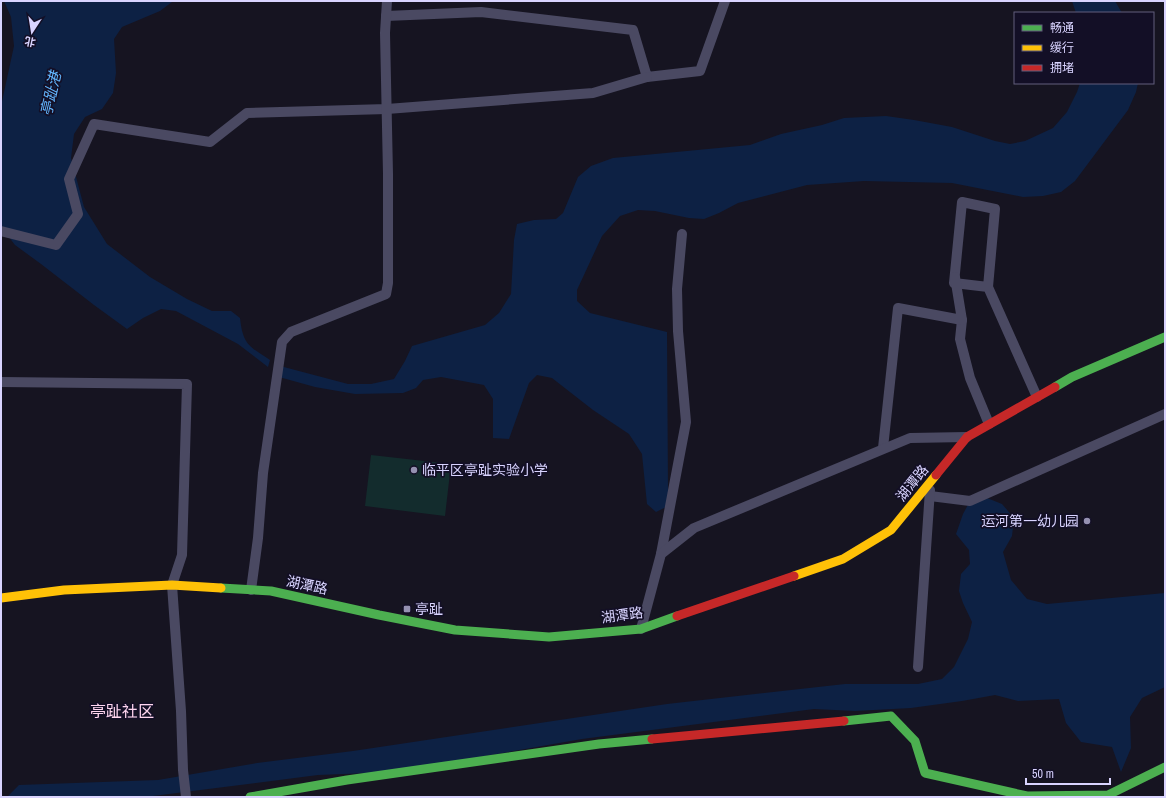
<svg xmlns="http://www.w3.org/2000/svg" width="1166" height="798" viewBox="0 0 1166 798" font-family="'Archivo Narrow','Noto Sans SC',sans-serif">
<rect width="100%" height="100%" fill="#161421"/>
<path fill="#132c2d" d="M371,455L451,464L445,516L365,506Z"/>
<g fill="#0d2144">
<path d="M4,1H172V2L160,11L122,27L114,39L116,73L113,93L102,109L85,117L74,134L71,158L84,207L107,244L150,277L187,299L212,311H231L240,318C243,345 249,346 270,360L268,367L238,344L176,311L161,309L143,318L127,329L94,305L41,264L15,245L5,232L1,230V106L14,46L11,17Z"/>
<path d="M1072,1H1115L1122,13H1076Z"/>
<path d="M1080,83H1138L1136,92L1128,110L1075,181L1061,192L1043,196L1023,197L952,183L864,181L807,185L738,203L719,213L704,219L689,218L655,211L638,210L620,216L602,236L577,290V301L590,313L667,332L668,493L666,507L656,512L647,504L642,454L629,434L593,410L552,378L537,375L529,383L509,439L493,438V399L484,385L441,377L423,380L416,388L403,393L355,394L315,387L279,377L280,366L348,384H371L394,379L405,361L412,346L485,325L499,313L511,294L514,240L517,224L534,220L556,219L563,213L578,177L591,166L613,158L750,145L781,134L822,125L844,118L886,116L914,120L952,127L995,141L1010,144L1025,141L1053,128L1067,112L1077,92Z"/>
<path d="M987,498L1002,504L1014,518L1012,536L1003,552L1011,580L1027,599L1047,604L1165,593V687L1142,698L1130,717L1131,748L1121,772L1112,747L1081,742L1066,723L1059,699L1018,701L995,695L962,701L911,708L855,711L814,709L582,739L394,772L318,775L145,797H7L19,785L158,780L257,763L353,751L667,704L845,684H918L942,679L954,667L968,639L972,622L963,603L959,591L961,574L970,564L969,550L956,534L963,514L970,501Z"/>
</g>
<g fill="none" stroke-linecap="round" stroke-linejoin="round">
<g stroke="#4a4962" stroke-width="10">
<path d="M386,16L481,12L633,30L647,77L700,71L725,1"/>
<path d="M1,231L56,245L78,214L69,179L94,124L210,142L247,113L387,109L593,93L647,77"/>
<path d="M988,287L954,283L962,202L995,209L988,287L1037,397"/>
<path d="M962,320L960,339L970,378L989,424"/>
<path d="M1,382L187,384L182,555L172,585L181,711L183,770L186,797"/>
<path d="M883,448L898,308L962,320L955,277"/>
<path d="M930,496L970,501L1165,414"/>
<path d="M661,554L686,422L678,331L677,289L682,234"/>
<path d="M251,590L258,538L263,473L282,342L291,332L386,294L388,283V174L385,33L387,1"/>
<path d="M641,629L661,554L694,528L910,438L967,437"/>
<path d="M918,667L930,490"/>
</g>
<g stroke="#4caf50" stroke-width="9">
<path d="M1055,387L1072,377L1165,337"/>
<path d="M221,588L271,591L379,615L455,630L549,637L641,629L677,616"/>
<path d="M844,721L891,716L915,741L925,773L1027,796L1108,795L1165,767"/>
<path d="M250,797L347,780L599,744L652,739"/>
</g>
<g stroke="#ffc107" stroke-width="9">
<path d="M794,576L843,559L891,530L936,475"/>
<path d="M1,598L64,590L172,585L221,588"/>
</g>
<g stroke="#c62828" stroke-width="9">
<path d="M936,475L967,437L1055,387"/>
<path d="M677,616L794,576"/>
<path d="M652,739L844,721"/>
</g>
</g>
<g fill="#9591b1" stroke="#130f26" stroke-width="1.5">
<circle cx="414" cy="470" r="4"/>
<circle cx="1087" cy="521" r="4"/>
<rect x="403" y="605" width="8" height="8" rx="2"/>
</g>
<g text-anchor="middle" stroke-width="3.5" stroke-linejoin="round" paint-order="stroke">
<g font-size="14" fill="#d9d4ff" stroke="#130f26" text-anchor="start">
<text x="422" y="475">临平区亭趾实验小学</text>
<text x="1079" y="526" text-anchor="end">运河第一幼儿园</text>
<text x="415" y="614">亭趾</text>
</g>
<g font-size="14" fill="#d9d4ff" stroke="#130f26">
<text transform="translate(912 483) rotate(-51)" y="5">湖潭路</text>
<text transform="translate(307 585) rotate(12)" y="5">湖潭路</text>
<text transform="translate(622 615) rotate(-8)" y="5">湖潭路</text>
</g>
<g font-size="15" font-style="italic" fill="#62b6ff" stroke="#130f26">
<text transform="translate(51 94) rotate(-77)" y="5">亭趾港</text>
</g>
<g font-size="16" fill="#ffd6f0" stroke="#130f26">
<text x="122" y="717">亭趾社区</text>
</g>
</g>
<rect width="1166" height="798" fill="none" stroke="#d9d4ff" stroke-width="4"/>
<rect x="1014" y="12" width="140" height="72" fill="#130f26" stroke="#625e7d"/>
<rect x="1022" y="25" width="20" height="6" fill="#4caf50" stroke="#625e7d"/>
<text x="1050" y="32" font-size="12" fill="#d9d4ff">畅通</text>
<rect x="1022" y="45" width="20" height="6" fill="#ffc107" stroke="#625e7d"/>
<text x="1050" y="52" font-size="12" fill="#d9d4ff">缓行</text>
<rect x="1022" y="65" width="20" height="6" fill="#c62828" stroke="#625e7d"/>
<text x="1050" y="72" font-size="12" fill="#d9d4ff">拥堵</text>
<g transform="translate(32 32) rotate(192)" stroke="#130f26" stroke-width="3" paint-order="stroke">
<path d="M0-3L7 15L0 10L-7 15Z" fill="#d9d4ff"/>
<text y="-6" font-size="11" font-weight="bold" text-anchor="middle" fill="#d9d4ff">北</text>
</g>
<path d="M1026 778v6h84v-6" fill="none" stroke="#d9d4ff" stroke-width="2"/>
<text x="1032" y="778" font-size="12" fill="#d9d4ff" stroke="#130f26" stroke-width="3" paint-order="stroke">50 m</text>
</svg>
